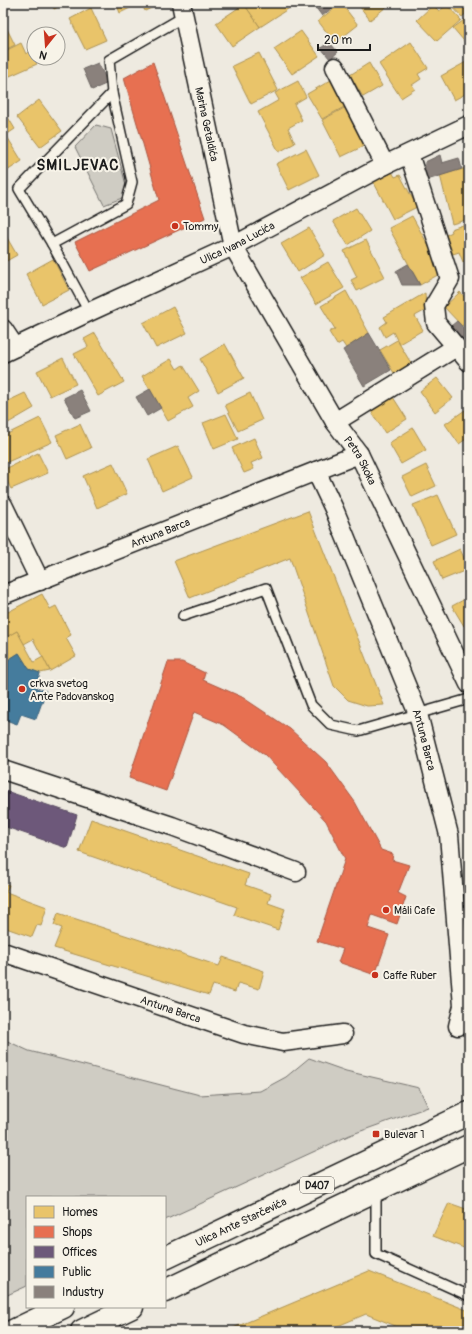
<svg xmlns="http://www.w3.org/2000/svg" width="472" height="1334" viewBox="0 0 472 1334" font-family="Pangolin,sans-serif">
<rect width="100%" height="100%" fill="#eeeae0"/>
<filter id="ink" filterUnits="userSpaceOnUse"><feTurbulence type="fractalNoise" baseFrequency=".025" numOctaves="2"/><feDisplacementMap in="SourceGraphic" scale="8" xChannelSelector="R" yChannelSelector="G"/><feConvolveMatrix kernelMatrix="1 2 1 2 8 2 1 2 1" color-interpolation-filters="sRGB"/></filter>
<g filter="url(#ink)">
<g fill="#cfccc3" stroke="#767470">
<path d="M96,125L111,129L126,185L122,198L104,205L75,147Z"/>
<path d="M3,1039L29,1051L200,1095L260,1091L286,1077L309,1058L346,1071L419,1088L428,1107L350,1135L165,1220V1197H27V1286L3,1297Z"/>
</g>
<g fill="#e9c46a" stroke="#ac9253">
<path d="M52,3H66L54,9Z"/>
<path d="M116,3H140L120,13Z"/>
<path d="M141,3H162L145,11Z"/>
<path d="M246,3H293L294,5L260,27L244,4Z"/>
<path d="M341,3L358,25L335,43L318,21Z"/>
<path d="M357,3H391L370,20Z"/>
<path d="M434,3H445L439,8Z"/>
<path d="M449,3H469V13L468,12L462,17Z"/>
<path d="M244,4L260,27L232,46L216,23Z"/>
<path d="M433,5L439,11L447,5L461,20L437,41L417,20Z"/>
<path d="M91,8L106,40L85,49L70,19Z"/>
<path d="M467,18L469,20V37L464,41L453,28Z"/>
<path d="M4,23L15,45L3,51V24Z"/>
<path d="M301,31L319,56L292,74L274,49Z"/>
<path d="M411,42L428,68L418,74L421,79L412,85L415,89L401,98L379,64Z"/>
<path d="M21,43L26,54L31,51L37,64L3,79V52Z"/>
<path d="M259,53L278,90L251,104L232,66Z"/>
<path d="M466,62L469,68V92L454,100L441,76Z"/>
<path d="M369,63L382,86L363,97L350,75Z"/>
<path d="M331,80L346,106L322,119L307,94Z"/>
<path d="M298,81L306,97L294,104L302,120L288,128L295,143L279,152L258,112L279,100L275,93Z"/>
<path d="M39,100L62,131L40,147L17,117Z"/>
<path d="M346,107L366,145L341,157L322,120Z"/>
<path d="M3,109L15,129L6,135L22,161L7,171L3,164Z"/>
<path d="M306,149L319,175L289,190L276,164Z"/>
<path d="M467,168L469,174V219L452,224L440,175Z"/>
<path d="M391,170L395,177L400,175L417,207L393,219L372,179Z"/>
<path d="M356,208L370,231L348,245L333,221Z"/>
<path d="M412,216L443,272L420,285L389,228Z"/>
<path d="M469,223V260L463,262L459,252L453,254L446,235L452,232L451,229Z"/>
<path d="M309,228L325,255L298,272L281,244Z"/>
<path d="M3,231L17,255L3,263Z"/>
<path d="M366,240L385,277L357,291L351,280L357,277L344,251Z"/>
<path d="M53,259L69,290L42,304L26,274Z"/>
<path d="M328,262L344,288L316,304L300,278Z"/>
<path d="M346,291L369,333L346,348L342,342L337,345L329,332L335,329L321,306Z"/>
<path d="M460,292L469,302V320L462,326L444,307Z"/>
<path d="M425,293L426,310L415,316L423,330L399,344L393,332L385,337L380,327L387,322L384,317Z"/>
<path d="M173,307L187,333L156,348L143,323Z"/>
<path d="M95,333L124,382L98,396L74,354L88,347L84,339Z"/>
<path d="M397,340L414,368L397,378L380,350Z"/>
<path d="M225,344L244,378L218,392L200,359Z"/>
<path d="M63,358L76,384L50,396L37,371Z"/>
<path d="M171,359L177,369L183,365L199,391L188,398L193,407L168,421L142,376Z"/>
<path d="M437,378L453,398L435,412L420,391Z"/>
<path d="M3,392L8,401L25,393L34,408L3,426Z"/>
<path d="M250,393L262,420L238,431L225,405Z"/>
<path d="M391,394L407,419L385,433L369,408Z"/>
<path d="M465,410L469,417V437L459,444L445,424Z"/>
<path d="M226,414L238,439L214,449L203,423Z"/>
<path d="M40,418L52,442L3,464V436Z"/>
<path d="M80,424L91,448L67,459L56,435Z"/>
<path d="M413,428L426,450L401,464L389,443Z"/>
<path d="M254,438L263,458L251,463L254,469L244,473L232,448Z"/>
<path d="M178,446L193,477L162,491L148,459Z"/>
<path d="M38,453L48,473L11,489L3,473V470Z"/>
<path d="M113,463L127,494L97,508L83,476Z"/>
<path d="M426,465L436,486L412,497L402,477Z"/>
<path d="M438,495L456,534L431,545L413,505Z"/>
<path d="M308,511L384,705L367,706L348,700L334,686L290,558L190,598L174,561Z"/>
<path d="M460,549L469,569L442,580L434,561Z"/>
<path d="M42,594L50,609L56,606L71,635L66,638L76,656L50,671L33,639L24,644L17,631L3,639V610L6,608L8,612Z"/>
<path d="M469,597V623L464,626L452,606Z"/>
<path d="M17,631L34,662L43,657L50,671L40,673L29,669L19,653L8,660L3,651V639Z"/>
<path d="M91,819L249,874L245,885L271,894L268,903L285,909L278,930L234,915L237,907L79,852Z"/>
<path d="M3,883L9,885L6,892L47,907L41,926L37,925L32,937L3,927Z"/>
<path d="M58,913L219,966L223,957L264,971L259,989L238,983L235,992L213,985L209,995L54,948L62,928L54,925Z"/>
<path d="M449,1203L469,1210V1250L433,1236Z"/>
<path d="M369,1271L469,1311V1331H408L366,1314L326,1331H226Z"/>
</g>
<g fill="#e76f51" stroke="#aa5641">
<path d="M153,62L205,218L90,271L75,242L159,200L124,78Z"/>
<path d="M168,662H182L205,673L203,680L242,697L290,729L326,762L355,802L381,850L393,854L392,860L409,865L398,893L406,897L397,924L372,915L368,928L389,935L375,975L338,962L343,949L317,941L345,859L326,821L265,755L224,725L194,712L166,791L129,778Z"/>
</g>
<path fill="#6d597a" stroke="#55475e" d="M3,790L77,815L67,848L3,826Z"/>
<path fill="#457b9d" stroke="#395e76" d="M19,653L29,669L40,673L36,688L46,691L36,719L21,714L17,724L3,719V659L8,660Z"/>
<g fill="#8a817c" stroke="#69635f">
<path d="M322,3H333L335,6L322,16L316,8Z"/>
<path d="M329,42L338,52L330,59L321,48Z"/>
<path d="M98,63L108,83L92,90L83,69Z"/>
<path d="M440,155L442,163L459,158L462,169L424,181L425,162Z"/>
<path d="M408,264L420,285H402L396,271Z"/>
<path d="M457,321L469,334V348L451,326Z"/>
<path d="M369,333L391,370L364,386L343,350Z"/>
<path d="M150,389L161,408L147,416L136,397Z"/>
<path d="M80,390L91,411L75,418L64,398Z"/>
</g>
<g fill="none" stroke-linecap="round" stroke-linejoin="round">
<g stroke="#1c1c1c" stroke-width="12">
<g id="service">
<path d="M52,244L19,189L112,93"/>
<path d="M89,312L52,244L126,204L132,182L112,93L109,60L185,16"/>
<path d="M183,616L266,588L311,705L331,725L358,731L469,699"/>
<path d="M376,1191V1254L469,1296"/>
</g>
</g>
<g stroke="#1c1c1c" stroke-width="21">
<g id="minor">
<path id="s1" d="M181,3L233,246L335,422L359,454L469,684"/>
<path d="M335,67L385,165"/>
<path d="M409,154L450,279L434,306L436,323L469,362"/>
<path d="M3,329L15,347"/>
<path id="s2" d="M3,353L89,312L233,246L385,165L469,125"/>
<path d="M335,422L456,347"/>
<path id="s3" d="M316,471L334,509L418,714L449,835L463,1006L458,1026"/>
<path d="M3,505L40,581"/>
<path id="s4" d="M3,595L359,454"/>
<path d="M3,770L172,826L296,872"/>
<path id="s5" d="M3,952L244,1034L283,1042L343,1034"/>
</g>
</g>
<g stroke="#1c1c1c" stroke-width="25">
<g id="primary">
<path id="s6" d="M165,1258L469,1113"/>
<path d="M165,1291L469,1146"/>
<path d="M13,1331L63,1307"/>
<path d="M82,1331L132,1307"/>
</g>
</g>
<use href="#service" stroke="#f7f3e8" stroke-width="9"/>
<use href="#minor" stroke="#f7f3e8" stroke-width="18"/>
<use href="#primary" stroke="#f7f3e8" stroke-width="22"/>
</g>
</g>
<g fill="#c8321e" stroke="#f7f3e8" stroke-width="1.5">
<circle cx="175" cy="226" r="4"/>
<circle cx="22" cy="689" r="4"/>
<circle cx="386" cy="910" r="4"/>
<circle cx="375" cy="975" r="4"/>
<rect x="372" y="1130" width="8" height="8" rx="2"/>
</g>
<g text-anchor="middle" stroke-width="4" stroke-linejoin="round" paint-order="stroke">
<rect fill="#f7f3e8" stroke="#5e5c59" stroke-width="1" x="300" y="1177" width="34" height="16" rx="3"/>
<g font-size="10" font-weight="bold" fill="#1c1c1c">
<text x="317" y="1189">D407</text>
</g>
<g font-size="11" fill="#1c1c1c" stroke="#f7f3e8">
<text dy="4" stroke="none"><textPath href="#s1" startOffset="124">Marina Getaldića</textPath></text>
<text dy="4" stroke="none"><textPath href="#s2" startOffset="259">Ulica Ivana Lucića</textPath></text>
<text dy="4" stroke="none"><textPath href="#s1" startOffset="498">Petra Skoka</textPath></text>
<text dy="4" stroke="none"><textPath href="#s4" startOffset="169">Antuna Barca</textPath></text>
<text dy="4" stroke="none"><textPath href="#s3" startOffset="290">Antuna Barca</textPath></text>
<text dy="4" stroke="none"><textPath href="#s5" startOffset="177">Antuna Barca</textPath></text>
<text dy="4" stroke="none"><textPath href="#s6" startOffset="84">Ulica Ante Starčevića</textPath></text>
</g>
<g font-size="11" fill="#1c1c1c" stroke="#f7f3e8" text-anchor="start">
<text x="183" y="230">Tommy</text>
<text x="30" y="687">crkva svetog<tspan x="30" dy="13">Ante Padovanskog</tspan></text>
<text x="394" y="914">Máli Cafe</text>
<text x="383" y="979">Caffe Ruber</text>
<text x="384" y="1138">Bulevar 1</text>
</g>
<g font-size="15" font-weight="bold" letter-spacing="1" fill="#1c1c1c" stroke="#f7f3e8">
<text x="78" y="170">SMILJEVAC</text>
</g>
</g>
<rect width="472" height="1334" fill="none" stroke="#f7f3e8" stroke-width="16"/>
<rect x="8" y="8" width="456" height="1318" fill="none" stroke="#1c1c1c" stroke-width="1.5" filter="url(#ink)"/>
<rect x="26" y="1196" width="140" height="112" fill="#f7f3e8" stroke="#9f9d96"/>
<rect x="34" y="1206" width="20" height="12" fill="#e9c46a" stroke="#9f9d96"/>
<text x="62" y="1216" font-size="12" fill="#1c1c1c">Homes</text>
<rect x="34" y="1226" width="20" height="12" fill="#e76f51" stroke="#9f9d96"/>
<text x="62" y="1236" font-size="12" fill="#1c1c1c">Shops</text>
<rect x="34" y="1246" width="20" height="12" fill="#6d597a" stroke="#9f9d96"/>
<text x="62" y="1256" font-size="12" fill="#1c1c1c">Offices</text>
<rect x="34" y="1266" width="20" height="12" fill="#457b9d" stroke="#9f9d96"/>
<text x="62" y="1276" font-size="12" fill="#1c1c1c">Public</text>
<rect x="34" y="1286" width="20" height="12" fill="#8a817c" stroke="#9f9d96"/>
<text x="62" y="1296" font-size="12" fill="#1c1c1c">Industry</text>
<g transform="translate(46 46) rotate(197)"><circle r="19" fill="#f7f3e8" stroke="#9f9d96"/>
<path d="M0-3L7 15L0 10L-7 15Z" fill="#c8321e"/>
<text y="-6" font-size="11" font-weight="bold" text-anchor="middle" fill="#1c1c1c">N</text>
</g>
<path d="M318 44v6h52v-6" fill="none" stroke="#1c1c1c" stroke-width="2"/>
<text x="324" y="44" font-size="12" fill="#1c1c1c" stroke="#f7f3e8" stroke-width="3" paint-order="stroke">20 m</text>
</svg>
